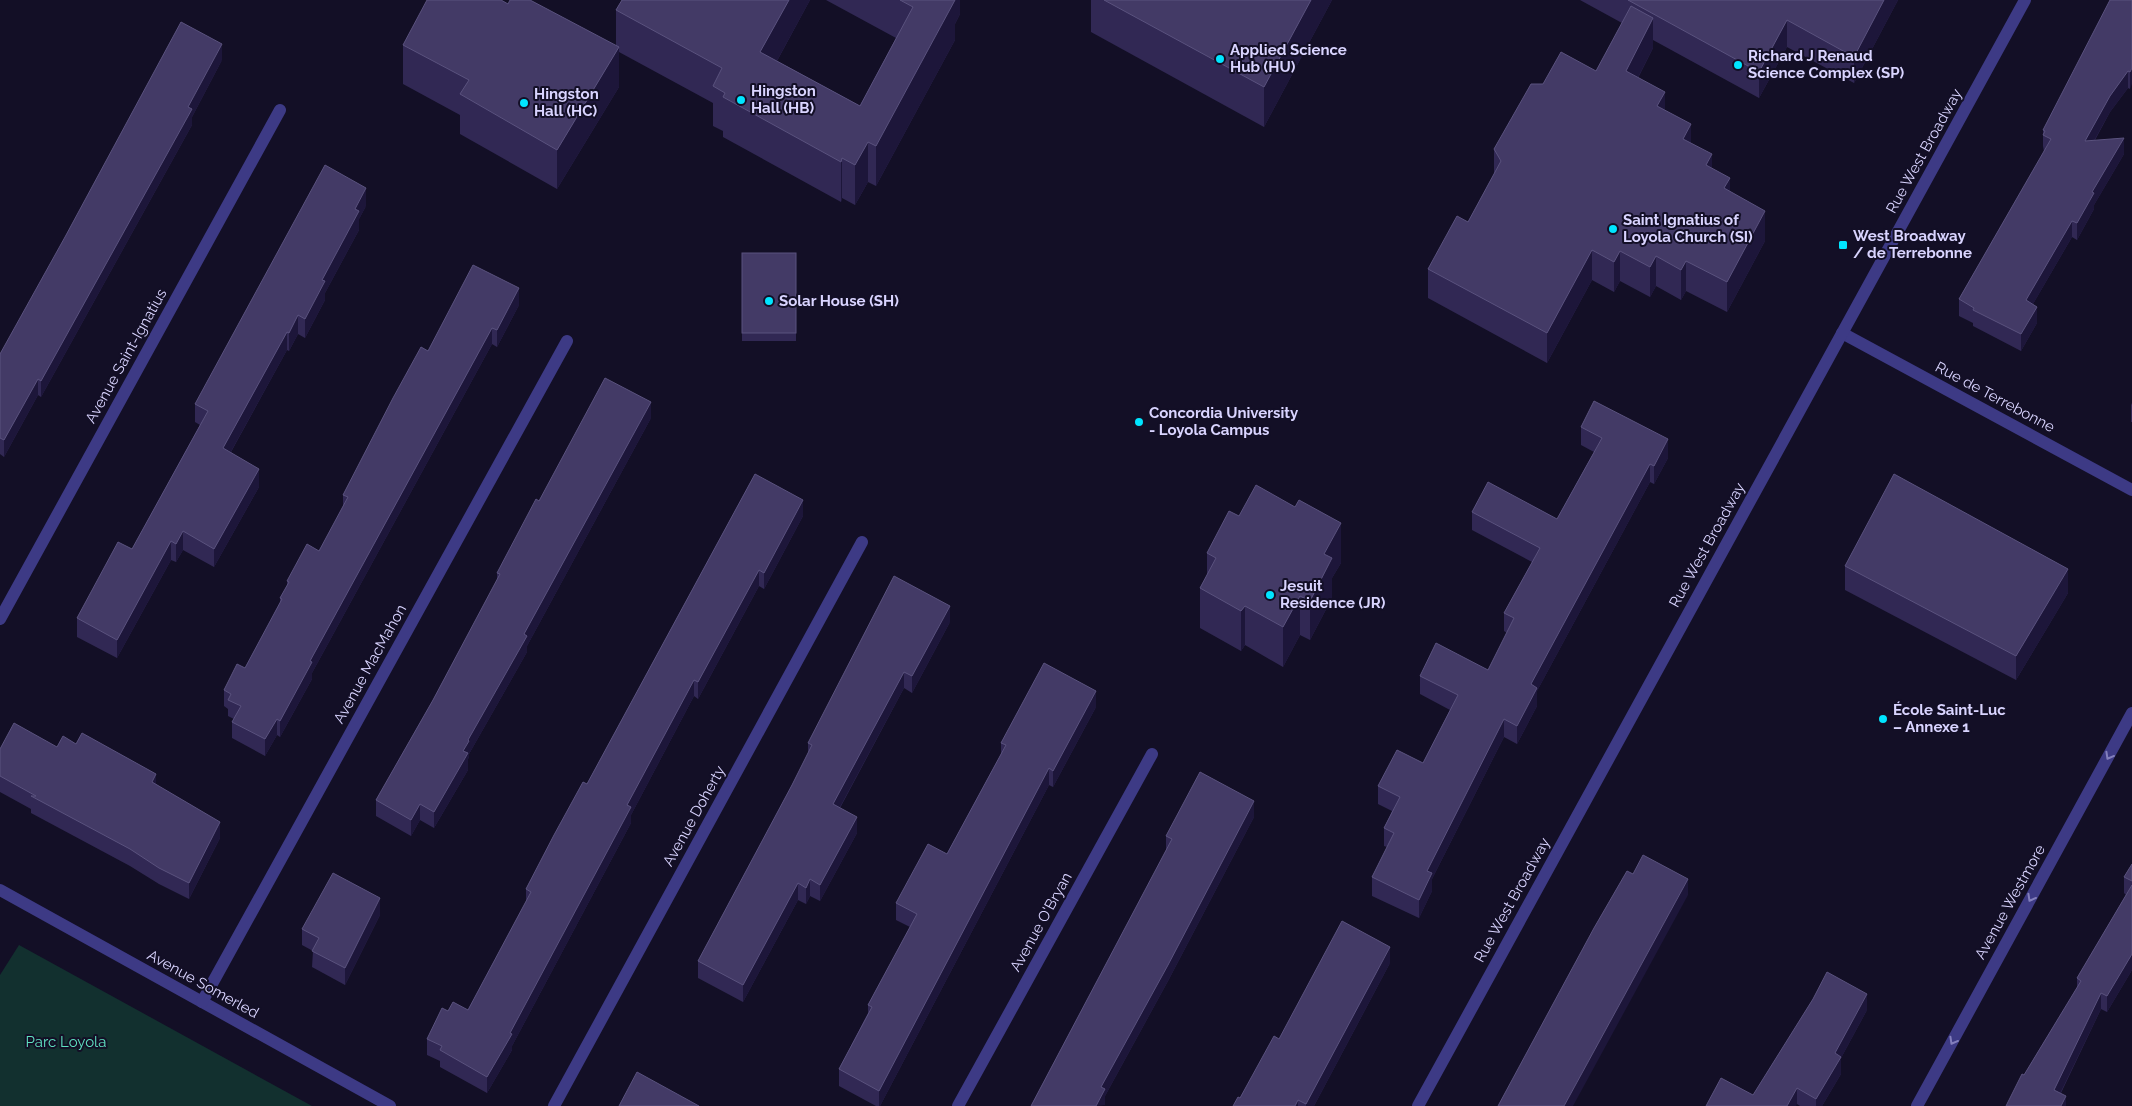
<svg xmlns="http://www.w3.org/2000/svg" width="2132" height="1106" viewBox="0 0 2132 1106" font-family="Raleway,sans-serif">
<rect width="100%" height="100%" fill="#130f26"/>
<path fill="#12302f" d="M19,945L312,1106H0V975Z"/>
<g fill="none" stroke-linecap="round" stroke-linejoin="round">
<g stroke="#3d3a85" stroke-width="12">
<path d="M1842,333L2132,490"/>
<path d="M0,619L280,110"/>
<path d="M0,890L390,1106"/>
<path d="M202,1002L567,341"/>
<path d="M554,1106L862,542"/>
<path d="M958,1106L1152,754"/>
<path d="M1418,1106L2025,0"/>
<path d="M1917,1106L2132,713"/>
</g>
</g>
<g fill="#312854">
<path d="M622,0H810L777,61L860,106L896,38L826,0H960V14L955,24V40L876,186L868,182L855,205L842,198L841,202L723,137V131L713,126V103L619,52V87L557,189L460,134V115L403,84V45L508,4L616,46V10Z"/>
<path d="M1091,0H1332L1264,127L1091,32Z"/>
<path d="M1580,0H1898L1854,83L1787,47L1759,98L1653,40V48L1638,78L1730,191L1765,241L1727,312L1686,291L1681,300L1656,286L1650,297L1620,281L1614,292L1592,280L1547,363L1428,298V269L1468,222L1494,174V149L1543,84L1596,71L1622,23Z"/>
<path d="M2132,0L2130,89L2128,88L2110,112L2095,140L2124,154L2094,205V209L2077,240L2072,237L2033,304L2037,323L2021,351L1973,326V323L1959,316V299L2044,152L2043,146V130Z"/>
<path d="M222,60L192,117V125L41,397L38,395L4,457L0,454V354Z"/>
<path d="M366,206L359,219V230L325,293V300L305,338L298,334L289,351L287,350L231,452L259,487L214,567L183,550L176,562L171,560L117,658L77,637V618L132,549L200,425L195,422V404Z"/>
<rect x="742" y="253" width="54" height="88"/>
<path d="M519,305L497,347L492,344L312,673V679L280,737L277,735L265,756L232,738V722L234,719L228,716V709L224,706V690L245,668L280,603V598L287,587V581L319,551L343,507V495L428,351Z"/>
<path d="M2132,403V422H2131V405Z"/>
<path d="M651,418L527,646V652L469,754V757L468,759V770L434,828L420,820L411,836L376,816V800L433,700L497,581V573L539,501Z"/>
<path d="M1581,427L1668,458L1654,484L1650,482L1537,691V706L1517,744L1504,737L1432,879V891L1419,918L1372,896V877L1387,847L1384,846V828L1392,811L1378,804V786L1423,763L1450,710L1420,694V676L1488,670L1507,633L1504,631V613L1532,562L1472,530V512L1557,519L1594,452L1581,445Z"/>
<path d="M755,474L803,516L764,589L759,586L698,699L694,696L631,815V823L512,1046V1050L487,1093L440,1067V1061L427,1055V1039L448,1011L468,1010L526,902V889L587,784Z"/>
<path d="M1207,553L1341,563L1332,578V598L1310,640L1300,635L1283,667L1245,645L1241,651L1200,628V588L1207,575Z"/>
<path d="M1845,566L2068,593L2016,680L1845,590Z"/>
<path d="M950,622L912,693L904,688L840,808L857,833L820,901L810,896L806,904L798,900L743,1002L698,978V961L792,785L808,754V743Z"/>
<path d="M1096,707L1053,787L1049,785L880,1106H876L839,1086V1069L868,1013V1005L910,927L896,920V903L947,854L1001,754V743Z"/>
<path d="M76,744L156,784L220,838L189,899L159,884L130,866L31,813V809L0,792V749L57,747Z"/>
<path d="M1254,817L1168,981L1105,1096V1105L1031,1106L1166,851V836Z"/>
<path d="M2132,864V970L2107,1012L2101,1009L2061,1093L2066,1106L2024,1075L2077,988V978L2126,895L2124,893V877Z"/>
<path d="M380,915L345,985L312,967L313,951L302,945V929Z"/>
<path d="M1390,963L1314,1106H1233L1240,1098L1279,1039Z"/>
<path d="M1867,1010L1841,1058V1074L1822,1106H1800L1797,1104L1753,1095Z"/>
</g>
<g fill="#1d163a">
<path d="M789,0H810L760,92V52Z"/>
<path d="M947,0H960V14L955,24V40L876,186V146Z"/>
<path d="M1311,0H1332L1264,127V87Z"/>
<path d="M1884,0H1898L1854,83V57Z"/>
<path d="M1653,18V48L1626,101V71Z"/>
<path d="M1787,20V47L1759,98V72Z"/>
<path d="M222,44V60L192,117V125L41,397V381Z"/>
<path d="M619,47V87L557,189V150Z"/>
<path d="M2132,68V84L2130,89V72Z"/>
<path d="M2128,71V88L2110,112L2085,157V141L2110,96Z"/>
<path d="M1665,92V122L1657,106Z"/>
<path d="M1691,124V154L1683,139Z"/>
<path d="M2124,138V154L2094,205V209L2077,240V223L2092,192Z"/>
<path d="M868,142V182L855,205V165Z"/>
<path d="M1712,154V184L1706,165Z"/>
<path d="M842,158V198L841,202V162Z"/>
<path d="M1730,178V208L1724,188Z"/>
<path d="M366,188V206L359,219V230L325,293V300L305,338V319L322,280L355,209Z"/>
<path d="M1765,211V241L1727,312V282Z"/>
<path d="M2072,221V237L2026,316V300Z"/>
<path d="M1592,250V280L1547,363V333Z"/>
<path d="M1620,251V281L1614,292V262Z"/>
<path d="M1656,256V286L1650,297V267Z"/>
<path d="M1686,261V291L1681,300V270Z"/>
<path d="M519,288V305L497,347V330Z"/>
<path d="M2037,307V323L2021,351V334Z"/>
<path d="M298,315V334L289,351V333Z"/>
<path d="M492,328V344L312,673V679L280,737V721L310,661Z"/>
<path d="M287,332V350L223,466V448Z"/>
<path d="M38,379V395L4,457V440Z"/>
<path d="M651,402V418L527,646V652L469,754V757L468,759V770L434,828V812L468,740L524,634Z"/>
<path d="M1668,439V458L1654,484V466Z"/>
<path d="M1650,464V482L1537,691V706L1517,744V726L1531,684Z"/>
<path d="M259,469V487L214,567V549Z"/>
<path d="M803,500V516L764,589V573Z"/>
<path d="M1341,523V563L1332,578V598L1310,640V601L1324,554Z"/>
<path d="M183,531V550L176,562V544Z"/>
<path d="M171,541V560L117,658V640Z"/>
<path d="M2068,569V593L2016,680V656Z"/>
<path d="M759,570V586L698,699V682Z"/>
<path d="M1300,596V635L1283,667V627Z"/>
<path d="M950,606V622L912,693V676Z"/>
<path d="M1245,606V645L1241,651V611Z"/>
<path d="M904,672V688L833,820V804Z"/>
<path d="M694,680V696L631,815V823L512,1046V1050L487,1093V1077L627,805Z"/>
<path d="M1096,691V707L1053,787V771Z"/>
<path d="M277,719V735L265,756V739Z"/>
<path d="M1504,719V737L1432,879V891L1419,918V900L1427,871Z"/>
<path d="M1049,768V785L880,1106H879V1091Z"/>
<path d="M156,774V791L152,782Z"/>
<path d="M1254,801V817L1168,981L1105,1096V1105L1096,1106L1101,1087Z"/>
<path d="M420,804V820L411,836V820Z"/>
<path d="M857,817V833L820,901V885Z"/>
<path d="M220,822V838L189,899V883Z"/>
<path d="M810,879V896L806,904V888Z"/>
<path d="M1688,879V895L1573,1106H1564Z"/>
<path d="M798,883V900L743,1002V985Z"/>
<path d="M380,898V915L345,985V968Z"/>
<path d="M1390,947V963L1314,1106H1306V1104Z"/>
<path d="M2132,954V970L2107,1012V996Z"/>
<path d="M2101,993V1009L2054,1106V1090Z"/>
<path d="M1867,994V1010L1841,1058V1074L1822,1106H1816V1099L1835,1053Z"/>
<path d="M1797,1088V1104L1796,1106H1787Z"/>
<path d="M2066,1096V1106H2061Z"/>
<path d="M1298,1100V1106H1295Z"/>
</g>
<g fill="#433a66" stroke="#5a527e">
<path d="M427,0H501L508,4L510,0H530L619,47L557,150L460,94L469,80L403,45Z"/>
<path d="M622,0H789L760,52L860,106L913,7L900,0H955L876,146L868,142L855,165L842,158L841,162L723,97L725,93L713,86L722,68L616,10Z"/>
<path d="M1104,0H1311L1264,87Z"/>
<path d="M1628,0H1884L1854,57L1787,20L1759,72Z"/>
<path d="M2110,0H2132V68L2130,72L2128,71L2110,96L2085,141L2124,138L2092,192L2094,193L2077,223L2072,221L2026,300L2037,307L2021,334L1973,310L1974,308L1959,299L2051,139L2043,135L2045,131L2043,130Z"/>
<path d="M1631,6L1653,18L1626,71L1665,92L1657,106L1691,124L1683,139L1712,154L1706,165L1730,178L1724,188L1765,211L1727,282L1686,261L1681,270L1656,256L1650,267L1620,251L1614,262L1592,250L1547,333L1428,269L1457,216L1468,222L1501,161L1494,149L1531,84H1543L1561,52L1596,71Z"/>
<path d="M181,22L222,44L188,107L192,109L41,381L38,379L4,440L0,438V354L65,237Z"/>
<path d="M325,165L366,188L355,209L359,211L322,280L325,281L305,319L298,315L289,333L287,332L223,448L259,469L214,549L183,531L176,544L171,541L117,640L77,618L118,542L132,549L208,411L195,404Z"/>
<rect x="742" y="253" width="54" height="80"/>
<path d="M473,265L519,288L497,330L492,328L310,661L312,662L280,721L277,719L265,739L232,722L241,706L228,700L231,694L224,690L237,664L245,668L282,599L280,598L289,582L287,581L307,544L319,551L348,497L343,495L393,398L421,347L428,351Z"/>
<path d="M605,378L651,402L524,634L527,636L468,740L469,741L463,751L468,753L434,812L420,804L411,820L376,800L433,700L500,574L497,573L536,499L539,501Z"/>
<path d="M1594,401L1668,439L1654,466L1650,464L1531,684L1537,688L1517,726L1504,719L1427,871L1432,873L1419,900L1372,877L1394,833L1384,828L1400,797L1378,786L1397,750L1423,763L1458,695L1420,676L1436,643L1488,670L1514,618L1504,613L1540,548L1472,512L1488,482L1557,519L1602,438L1581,427Z"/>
<path d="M755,474L803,500L764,573L759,570L698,682L694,680L627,805L631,807L510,1033L512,1034L487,1077L440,1050L442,1046L427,1039L442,1008L448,1011L453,1002L468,1010L531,892L526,889L554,835L583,782L587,784Z"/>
<path d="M1894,474L2068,569L2016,656L1845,566Z"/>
<path d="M1256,485L1295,507L1299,500L1341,523L1324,554L1332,558L1310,601L1300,596L1283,627L1245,606L1241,611L1200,588L1216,558L1207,553L1229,511L1239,516Z"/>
<path d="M894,576L950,606L912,676L904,672L833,804L857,817L820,885L810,879L806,888L798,883L743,985L698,961L792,785L812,745L808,743Z"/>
<path d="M1044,663L1096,691L1053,771L1049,768L879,1091L839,1069L872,1007L868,1005L917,914L896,903L928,844L947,854L1006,745L1001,743Z"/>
<path d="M14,723L57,747L63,736L76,744L82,733L156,774L152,782L220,822L189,883L159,868L130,849L31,796H36L0,776V749Z"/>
<path d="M1200,772L1254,801L1168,965L1101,1087L1105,1089L1096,1106H1031L1172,839L1166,836Z"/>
<path d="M1643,855L1688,879L1564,1106H1498L1594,928L1627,871L1633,874Z"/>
<path d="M2132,864V881L2124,877Z"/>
<path d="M333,873L380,898L345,968L312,951L319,938L302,929Z"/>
<path d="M2132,885V954L2107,996L2101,993L2054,1090L2066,1096L2061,1106H2006L2022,1074L2024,1075L2081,981L2077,978Z"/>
<path d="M1342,921L1390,947L1306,1104L1298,1100L1295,1106H1233L1238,1097L1240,1098L1274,1036L1279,1039Z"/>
<path d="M1827,972L1867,994L1835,1053L1841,1057L1816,1099L1797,1088L1787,1106H1706L1721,1078L1753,1095L1813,999Z"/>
<path d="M637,1072L699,1106H619Z"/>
</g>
<defs><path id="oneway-chevron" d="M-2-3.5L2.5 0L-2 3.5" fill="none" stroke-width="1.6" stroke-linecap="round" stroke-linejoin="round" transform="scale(1.25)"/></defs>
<g stroke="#837fbc">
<use href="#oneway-chevron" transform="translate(2109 756) rotate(119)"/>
<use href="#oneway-chevron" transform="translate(2031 898) rotate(119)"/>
<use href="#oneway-chevron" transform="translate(1953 1041) rotate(119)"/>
</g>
<g fill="#00e5ff" stroke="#130f26" stroke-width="2">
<circle cx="1220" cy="59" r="5"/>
<circle cx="1738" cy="65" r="5"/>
<circle cx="741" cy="100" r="5"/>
<circle cx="524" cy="103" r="5"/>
<circle cx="1613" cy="229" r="5"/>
<rect x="1838" y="240" width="10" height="10" rx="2.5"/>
<circle cx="769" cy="301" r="5"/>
<circle cx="1139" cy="422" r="5"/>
<circle cx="1270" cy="595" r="5"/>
<circle cx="1883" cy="719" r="5"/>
</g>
<g text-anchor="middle" stroke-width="4" stroke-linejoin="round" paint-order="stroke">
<g font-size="15" font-weight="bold" fill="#d9d4ff" stroke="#130f26" text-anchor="start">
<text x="1230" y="55">Applied Science<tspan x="1230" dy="17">Hub (HU)</tspan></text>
<text x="1748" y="61">Richard J Renaud<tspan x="1748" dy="17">Science Complex (SP)</tspan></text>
<text x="751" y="96">Hingston<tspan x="751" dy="17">Hall (HB)</tspan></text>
<text x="534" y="99">Hingston<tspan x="534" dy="17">Hall (HC)</tspan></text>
<text x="1623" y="225">Saint Ignatius of<tspan x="1623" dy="17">Loyola Church (SI)</tspan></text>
<text x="1853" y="241">West Broadway<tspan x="1853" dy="17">/ de Terrebonne</tspan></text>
<text x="779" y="306">Solar House (SH)</text>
<text x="1149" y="418">Concordia University<tspan x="1149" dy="17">- Loyola Campus</tspan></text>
<text x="1280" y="591">Jesuit<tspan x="1280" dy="17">Residence (JR)</tspan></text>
<text x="1893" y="715">École Saint-Luc<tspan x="1893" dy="17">– Annexe 1</tspan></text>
</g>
<g font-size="15" fill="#d9d4ff" stroke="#130f26">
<text transform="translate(1924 151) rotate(-61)" y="5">Rue West Broadway</text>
<text transform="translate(126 356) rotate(-61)" y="5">Avenue Saint-Ignatius</text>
<text transform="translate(1995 397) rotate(28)" y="5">Rue de Terrebonne</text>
<text transform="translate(1707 545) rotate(-61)" y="5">Rue West Broadway</text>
<text transform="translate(370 664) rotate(-61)" y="5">Avenue MacMahon</text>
<text transform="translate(694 816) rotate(-61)" y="5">Avenue Doherty</text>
<text transform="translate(1512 900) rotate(-61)" y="5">Rue West Broadway</text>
<text transform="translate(2010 902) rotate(-61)" y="5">Avenue Westmore</text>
<text transform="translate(1041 922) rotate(-61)" y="5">Avenue O'Bryan</text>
<text transform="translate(203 984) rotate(29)" y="5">Avenue Somerled</text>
</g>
<g font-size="15" fill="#5fe0c0" stroke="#130f26">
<text x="66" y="1047">Parc Loyola</text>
</g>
</g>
</svg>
